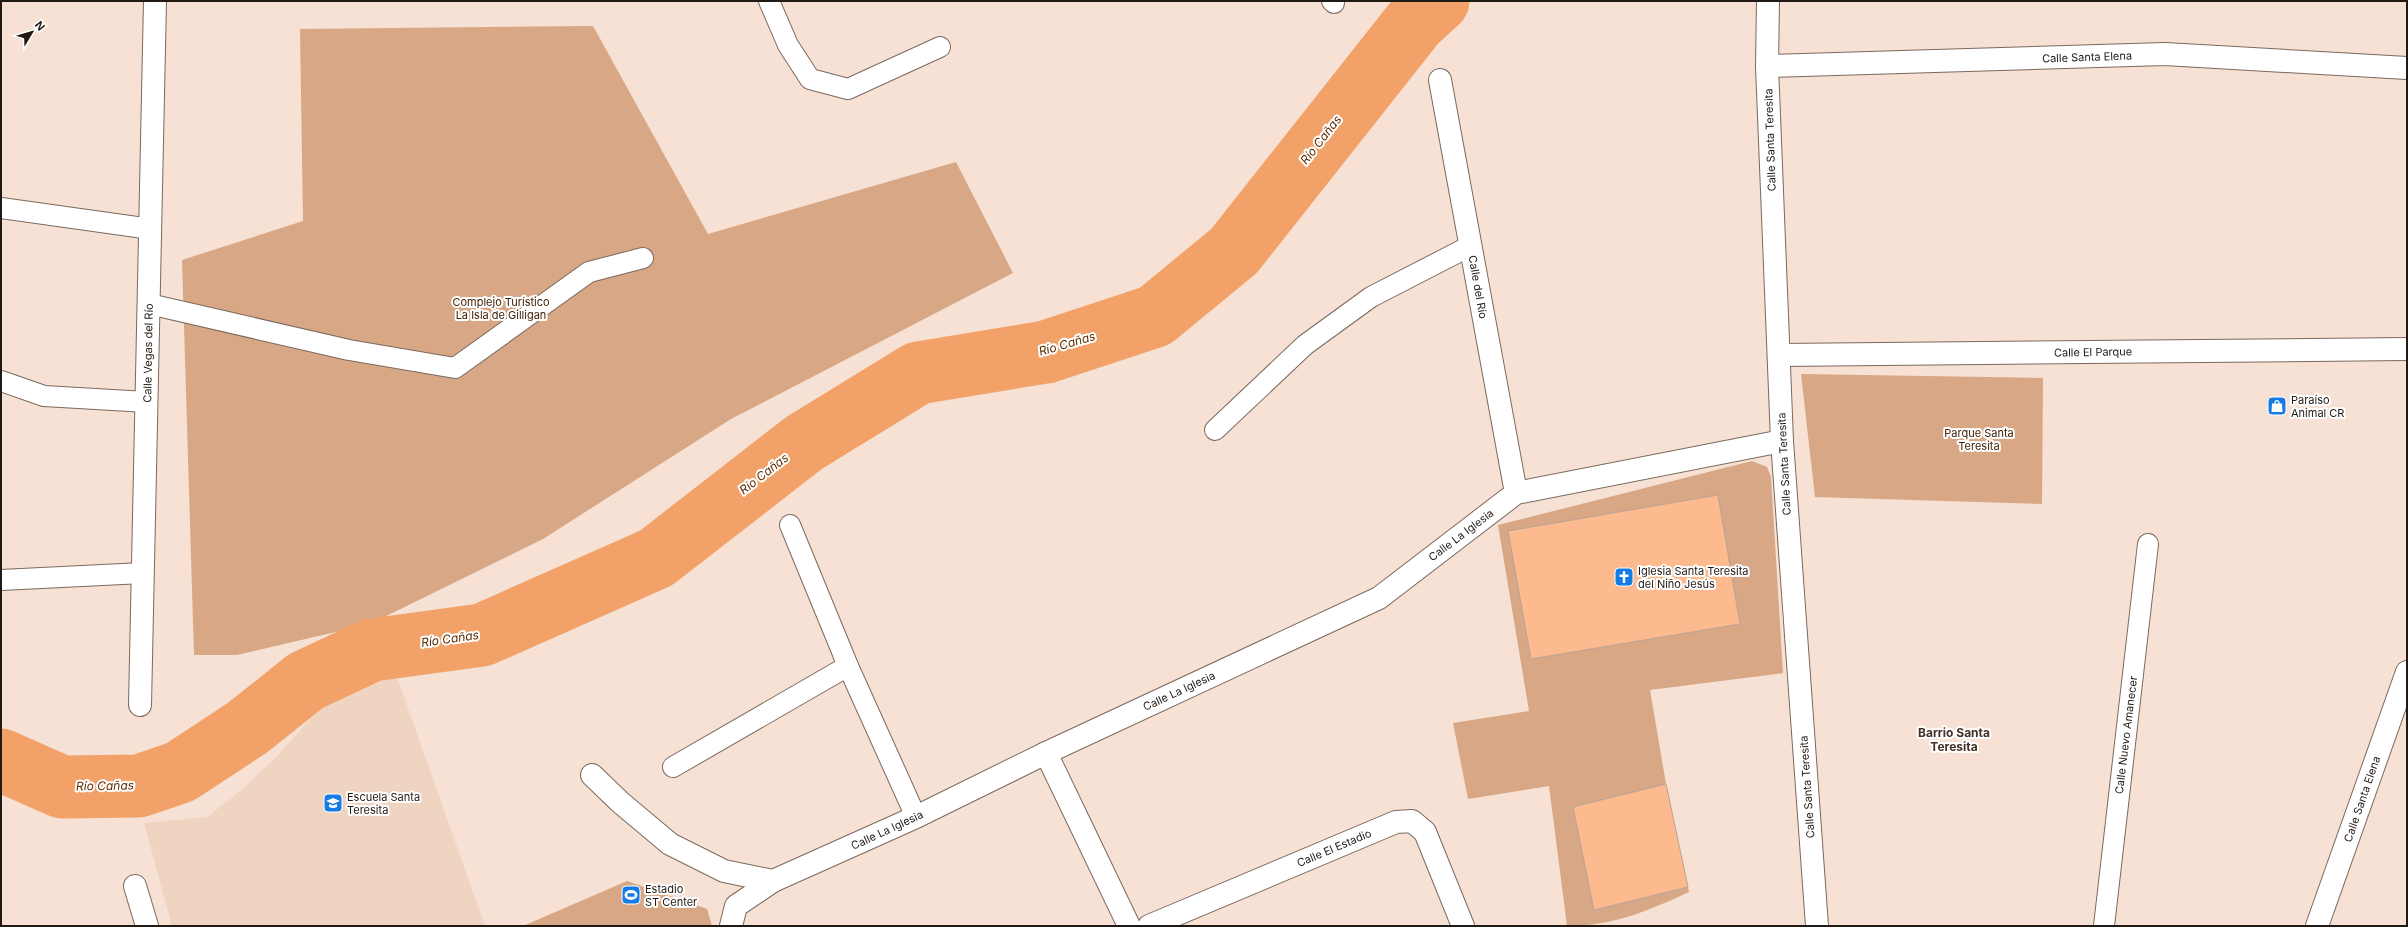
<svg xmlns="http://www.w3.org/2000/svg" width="2408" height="927" viewBox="0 0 2408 927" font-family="Inter,sans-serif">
<rect width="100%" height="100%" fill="#f6e1d4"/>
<path fill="#f0d4c2" d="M397,677L485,926H172L144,823L207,817L243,789L279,754L311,718L347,689Z"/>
<g fill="#d8a785" fill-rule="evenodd">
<path d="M593,26L708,234L956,162L1013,273L731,419L543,539L370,624L237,655H194L182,260L303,221L300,29Z"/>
<path d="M1801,374L2043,378L2042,504L1815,497Z"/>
<path d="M1752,461L1767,467L1771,477L1783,673L1650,690L1666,784L1573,807L1594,910L1688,887L1689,892C1648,911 1613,926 1567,926L1549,786L1468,799L1453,723L1529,711L1498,525ZM1717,495L1740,624L1531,659L1509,531Z"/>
<path d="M627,881L707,909L712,926H523Z"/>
</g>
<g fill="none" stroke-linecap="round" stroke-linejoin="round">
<path stroke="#f2a269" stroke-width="63" d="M1,760L62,787L139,786L180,772L247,728L306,681L372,650L482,635L656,558L804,443L918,373L1046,352L1155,316L1234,251L1415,22L1438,1"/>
</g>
<g fill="#fcba8e" stroke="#b7a397">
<path d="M1718,495L1740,624L1531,659L1508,531Z"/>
<path d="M1666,784L1688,887L1594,910L1573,807Z"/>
</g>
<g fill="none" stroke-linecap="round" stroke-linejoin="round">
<g stroke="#7b695e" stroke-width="22">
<g id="service">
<path d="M769,1L788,45L810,79L848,89L940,47"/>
<path d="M1332,1L1334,3"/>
<path d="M1,208L151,229"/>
<path d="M149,304L349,350L455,368L589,272L643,258"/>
<path d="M1,381L44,396L147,402"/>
<path d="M1215,430L1305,345L1371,297L1470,246"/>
<path d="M790,525L848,666L916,817"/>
<path d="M1,580L143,573"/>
<path d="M673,767L848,666"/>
<path d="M2104,926L2148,544"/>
</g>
</g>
<g stroke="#7b695e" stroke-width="24">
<g id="minor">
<path d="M1768,1L1767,66L1782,441L1817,926"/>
<path d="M1767,66L2165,54L2407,68"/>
<path d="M1440,80L1516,493"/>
<path d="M1779,355L2407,349"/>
<path d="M140,705L155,1"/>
<path d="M1046,753L1129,926"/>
<path d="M592,775L620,802L670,844L724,871L773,881"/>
<path d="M135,886L147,926"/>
<path d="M731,926L736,906L773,881L916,817L1046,753L1379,598L1516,493L1782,441"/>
<path d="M1149,926L1396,822L1412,821L1425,832L1463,926"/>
<path d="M2317,926L2407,672"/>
</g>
</g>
<use href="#service" stroke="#fff" stroke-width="20"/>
<use href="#minor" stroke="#fff" stroke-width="22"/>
</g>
<defs>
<g id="shop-square" transform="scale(1)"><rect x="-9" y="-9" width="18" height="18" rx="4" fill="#147ce4" stroke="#fff"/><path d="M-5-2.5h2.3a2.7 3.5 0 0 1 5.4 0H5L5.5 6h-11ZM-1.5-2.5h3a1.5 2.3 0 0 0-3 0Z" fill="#fff"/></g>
<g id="church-square" transform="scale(1)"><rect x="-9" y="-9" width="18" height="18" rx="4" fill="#147ce4" stroke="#fff"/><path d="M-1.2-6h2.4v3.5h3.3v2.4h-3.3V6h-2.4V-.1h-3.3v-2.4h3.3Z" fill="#fff"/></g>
<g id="school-square" transform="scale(1)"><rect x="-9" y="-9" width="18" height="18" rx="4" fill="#147ce4" stroke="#fff"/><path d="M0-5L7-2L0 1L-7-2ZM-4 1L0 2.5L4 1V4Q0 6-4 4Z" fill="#fff"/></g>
<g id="stadium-square" transform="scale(1)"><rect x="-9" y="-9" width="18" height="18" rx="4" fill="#147ce4" stroke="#fff"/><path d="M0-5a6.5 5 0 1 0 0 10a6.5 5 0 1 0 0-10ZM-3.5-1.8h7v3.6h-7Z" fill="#fff"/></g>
</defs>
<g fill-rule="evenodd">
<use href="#shop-square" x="2277" y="406"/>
<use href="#church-square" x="1624" y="577"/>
<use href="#school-square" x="333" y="803"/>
<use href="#stadium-square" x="631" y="895"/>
</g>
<g text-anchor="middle" stroke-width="4" stroke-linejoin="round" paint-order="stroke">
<g font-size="11" fill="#201914" stroke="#fff">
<text transform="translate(2087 57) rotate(-2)" y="4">Calle Santa Elena</text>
<text transform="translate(1770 140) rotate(-92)" y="4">Calle Santa Teresita</text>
<text transform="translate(1478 287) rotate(80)" y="4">Calle del Río</text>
<text transform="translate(2093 352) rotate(-1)" y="4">Calle El Parque</text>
<text transform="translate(148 353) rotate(-89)" y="4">Calle Vegas del Río</text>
<text transform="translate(1784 464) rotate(-93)" y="4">Calle Santa Teresita</text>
<text transform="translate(1461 535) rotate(-37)" y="4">Calle La Iglesia</text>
<text transform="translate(1179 691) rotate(-25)" y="4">Calle La Iglesia</text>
<text transform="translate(2126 735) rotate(-83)" y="4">Calle Nuevo Amanecer</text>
<text transform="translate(1807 787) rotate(-94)" y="4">Calle Santa Teresita</text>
<text transform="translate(2362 799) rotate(-71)" y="4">Calle Santa Elena</text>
<text transform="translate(887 830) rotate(-25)" y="4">Calle La Iglesia</text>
<text transform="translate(1334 848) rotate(-23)" y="4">Calle El Estadio</text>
</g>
<g font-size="11" fill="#402108" stroke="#fff">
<text x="501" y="306">Complejo Turístico<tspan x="501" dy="13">La Isla de Gilligan</tspan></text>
<text x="1979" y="437">Parque Santa<tspan x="1979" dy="13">Teresita</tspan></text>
</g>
<g font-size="11" fill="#201914" stroke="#fff" text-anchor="start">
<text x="2291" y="404">Paraíso<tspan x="2291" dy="13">Animal CR</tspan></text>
<text x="1638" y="575">Iglesia Santa Teresita<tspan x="1638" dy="13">del Niño Jesús</tspan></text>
<text x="347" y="801">Escuela Santa<tspan x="347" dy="13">Teresita</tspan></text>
<text x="645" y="893">Estadio<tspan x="645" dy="13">ST Center</tspan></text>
</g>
<g font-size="12" font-style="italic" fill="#5e2c00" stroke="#fff">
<text transform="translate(1321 140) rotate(-52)" y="4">Río Cañas</text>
<text transform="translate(1067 344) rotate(-16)" y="4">Río Cañas</text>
<text transform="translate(764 474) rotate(-38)" y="4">Río Cañas</text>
<text transform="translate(450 639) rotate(-8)" y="4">Río Cañas</text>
<text transform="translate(105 786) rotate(-1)" y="4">Río Cañas</text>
</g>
<g font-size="12" font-weight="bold" fill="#403025" stroke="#fff">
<text x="1954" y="737">Barrio Santa<tspan x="1954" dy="14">Teresita</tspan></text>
</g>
</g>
<rect width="2408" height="927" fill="none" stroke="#201914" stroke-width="4"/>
<g transform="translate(32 32) rotate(52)" stroke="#ffffff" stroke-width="3" paint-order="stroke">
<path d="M0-3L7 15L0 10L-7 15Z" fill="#201914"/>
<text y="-6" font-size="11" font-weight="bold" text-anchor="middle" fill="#201914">N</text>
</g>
</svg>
